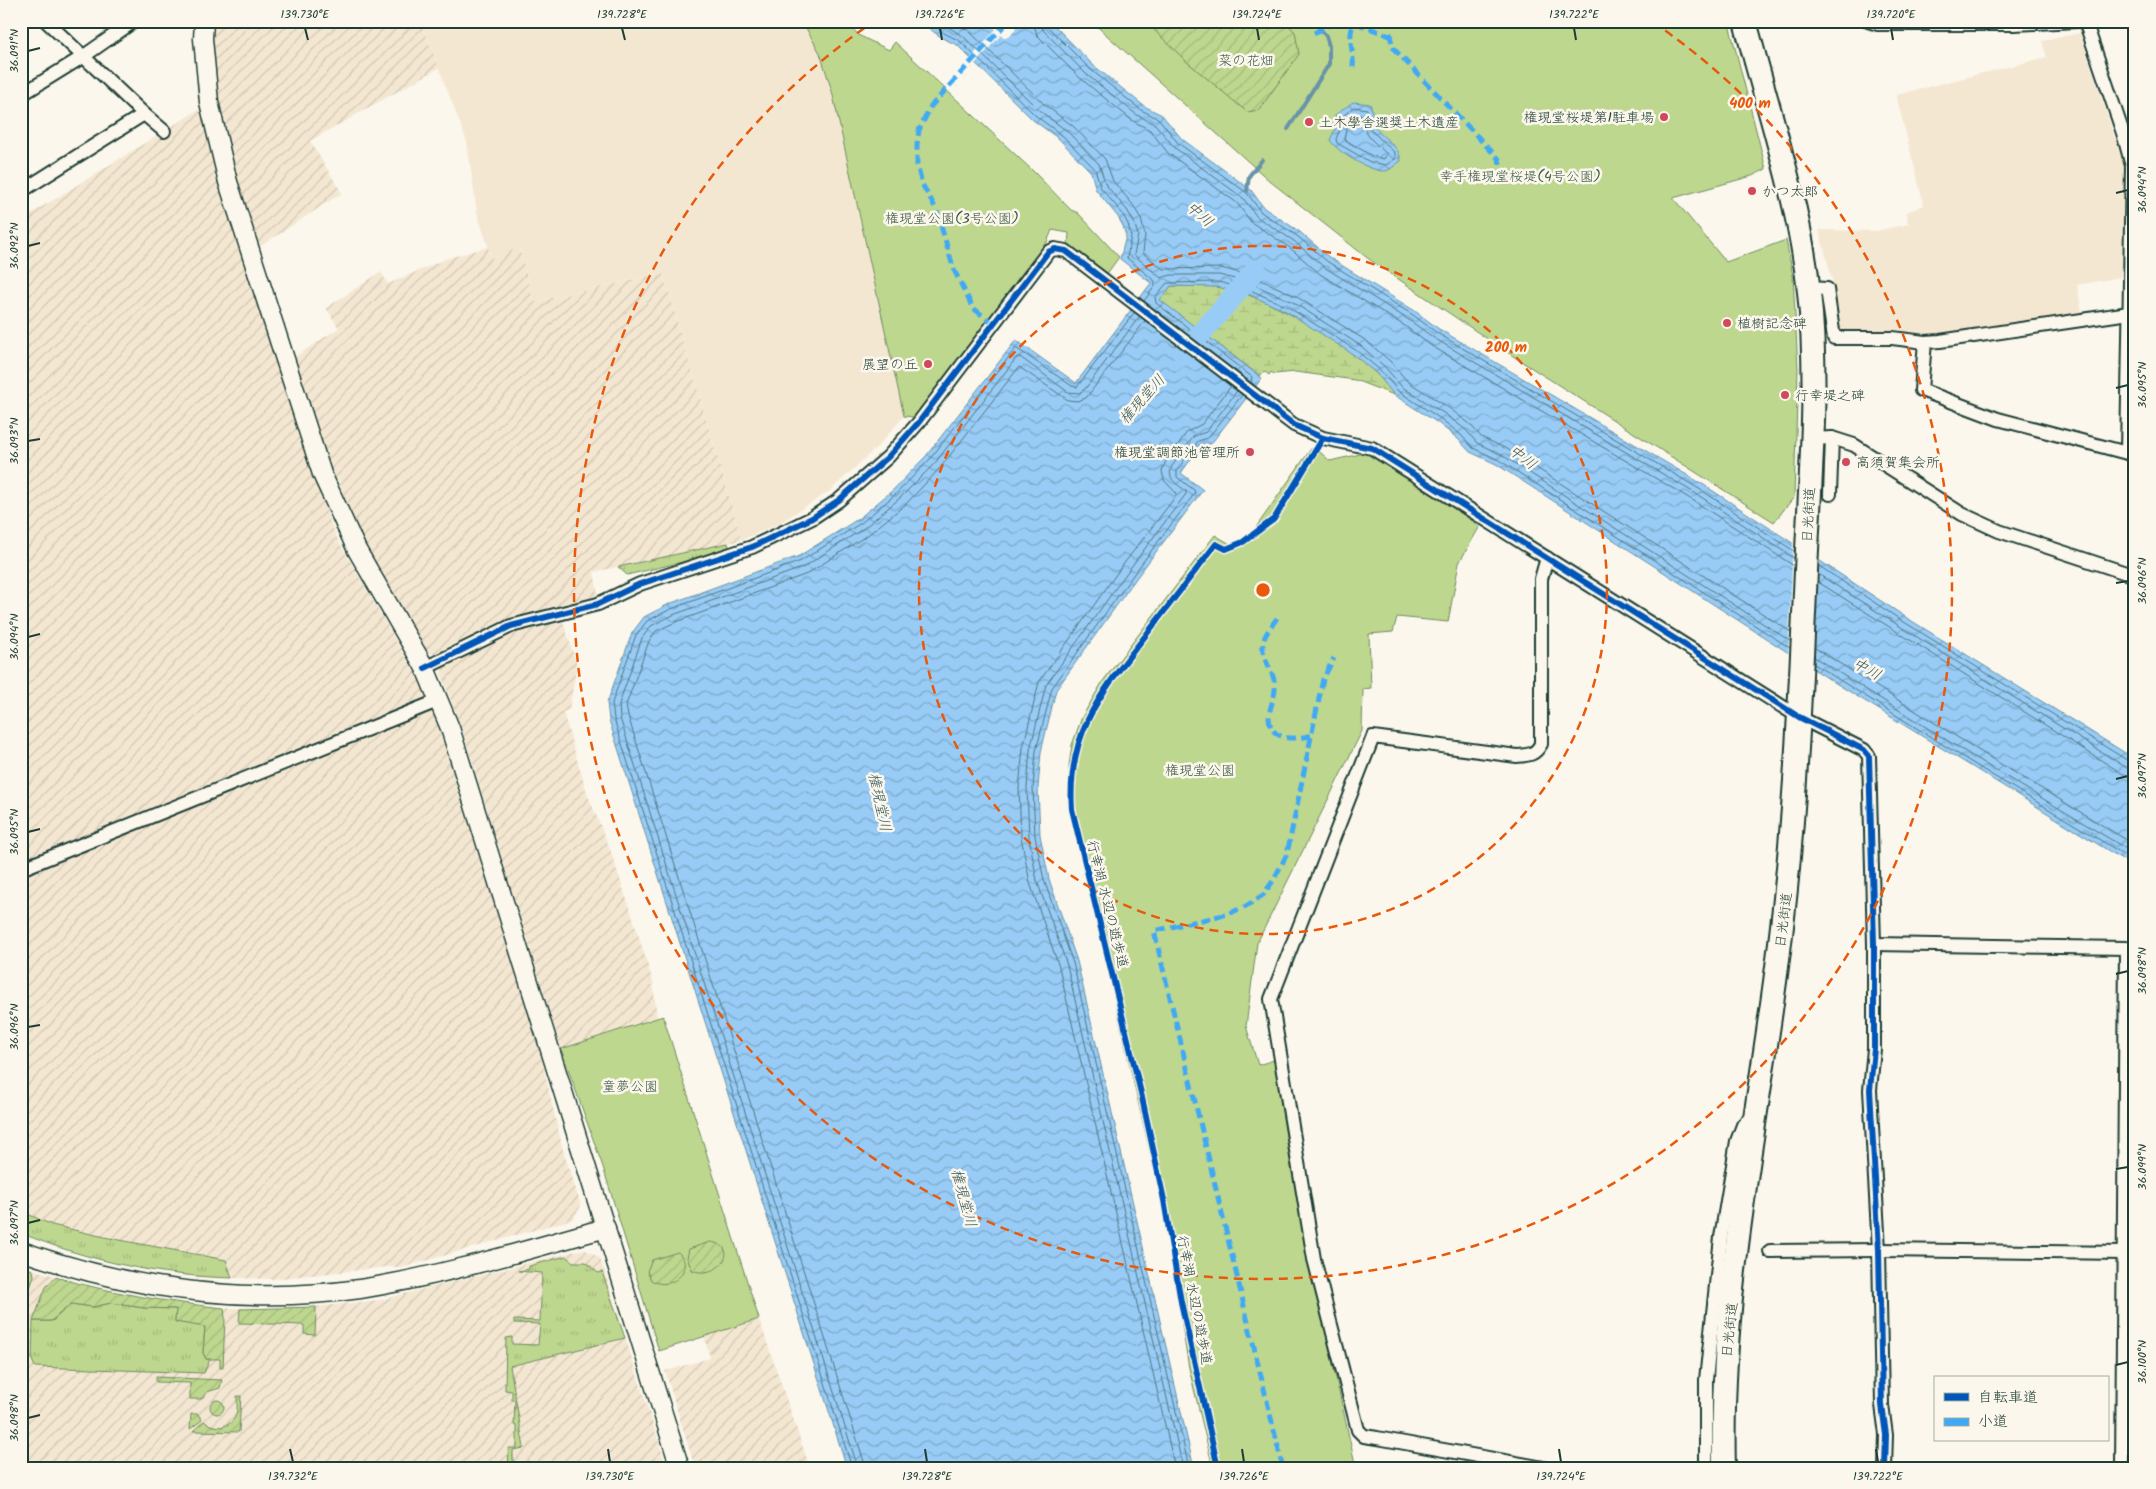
<svg xmlns="http://www.w3.org/2000/svg" width="2156" height="1489" viewBox="0 0 2156 1489" font-family="Kalam,'Klee One',sans-serif">
<defs>
<pattern id="industrial-furrows" width="10" height="10" patternUnits="userSpaceOnUse" patternTransform="scale(1.25)"><rect width="10" height="10" fill="#f4e7d2"/><path d="M-1 1l2-2M0 10L10 0M9 11l2-2" fill="none" stroke="#d1c7b5"/></pattern>
<pattern id="grass-tufts" width="24" height="20" patternUnits="userSpaceOnUse" patternTransform="scale(1.25)"><rect width="24" height="20" fill="#bed78e"/><path d="M3 7l-1-3M5 7V3M7 7l1-3M15 17l-1-3M17 17v-4M19 17l1-3" fill="none" stroke="#a3b97b"/></pattern>
<pattern id="wetland-marsh" width="20" height="14" patternUnits="userSpaceOnUse" patternTransform="scale(1.25)"><rect width="20" height="14" fill="#bed78e"/><path d="M1 5h8M5 5V1M11 12h8M15 12V8" fill="none" stroke="#a3b97b"/></pattern>
<pattern id="garden-furrows" width="10" height="10" patternUnits="userSpaceOnUse" patternTransform="scale(1.25)"><rect width="10" height="10" fill="#bed78e"/><path d="M-1 1l2-2M0 10L10 0M9 11l2-2" fill="none" stroke="#a3b97b"/></pattern>
<pattern id="water-waves" width="16" height="10" patternUnits="userSpaceOnUse" patternTransform="scale(1.25)"><rect width="16" height="10" fill="#98ccf6"/><path d="M0 5q4-4 8 0t8 0" fill="none" stroke="#7ba7c8"/></pattern>
</defs>
<rect width="100%" height="100%" fill="#fbf7ec"/>
<filter id="ink" filterUnits="userSpaceOnUse"><feTurbulence type="fractalNoise" baseFrequency=".02" numOctaves="2"/><feDisplacementMap in="SourceGraphic" scale="10" xChannelSelector="R" yChannelSelector="G"/><feConvolveMatrix kernelMatrix="1 2 1 2 8 2 1 2 1" color-interpolation-filters="sRGB"/></filter>
<g filter="url(#ink)">
<g fill="#f4e7d2">
<path d="M421,21H802L820,53L832,91L904,416L880,444L830,491L778,524L742,540L663,273L534,302L519,249L492,258L477,213L467,142Z"/>
<path d="M2080,33L2125,169L2121,277L2077,285L2082,312L1949,334L1848,332L1840,329L1833,283L1819,230L1876,231L1908,224L1907,212L1924,205L1896,95L2047,57L2042,41Z"/>
</g>
<g fill="url(#industrial-furrows)">
<path d="M210,21H421L439,68L310,141L342,193L256,249L223,133L213,72Z"/>
<path d="M203,107L233,225L330,521L338,540L428,696L21,861V220Z"/>
<path d="M488,247L492,258L519,248L534,302L663,273L742,540L594,572L598,595L504,620L434,654L428,653L373,559L353,519L337,478L332,481L293,358L339,328L326,308L381,272L388,284L448,258Z"/>
<path d="M563,621L577,665L569,710L563,712L587,793L610,849L633,918L653,982L657,1018L561,1049L463,732L441,674L443,668L510,635Z"/>
<path d="M433,710L539,1048L563,1150L581,1206L573,1219L401,1268L388,1267L273,1279L196,1277L167,1273L102,1260L46,1243L21,1233V876Z"/>
<path d="M584,1249L600,1258L667,1468H21V1266L93,1287L171,1302L224,1308H302L380,1300Z"/>
<path d="M759,1319L810,1468H695L665,1371L710,1358L704,1336Z"/>
</g>
<g fill="url(#grass-tufts)" stroke="#6e8a61">
<path d="M728,543L729,547L682,562L627,575L618,567Z"/>
<path d="M21,1211L52,1225L109,1238L226,1260L232,1278C160,1276 88,1261 21,1233Z"/>
<path d="M566,1256L573,1262H586L598,1273L602,1272L625,1338L510,1366L524,1448L513,1450V1468H508L509,1448H517V1426L514,1425L515,1400H512V1391L505,1390L506,1338L512,1337V1344L538,1345L540,1324L514,1323V1320L540,1321L542,1273L518,1271L529,1269V1266Z"/>
<path d="M111,1303L144,1308L177,1309L176,1322L205,1326L203,1353L206,1359H210L204,1373L35,1367L32,1360L33,1321H52L71,1304L93,1307Z"/>
</g>
<path fill="url(#wetland-marsh)" stroke="#6e8a61" d="M1171,286C1186,287 1202,285 1217,287C1261,291 1344,343 1377,374C1383,380 1389,388 1394,395L1355,380L1296,372L1274,374L1271,372L1269,375L1264,371L1260,376L1159,300Z"/>
<g fill="#bed78e" stroke="#6e8a61">
<path d="M802,21H844L860,36L889,50L895,42L1033,171L1071,210L1078,213L1119,257L1106,275L1068,246L1069,233L1052,230L1047,242L914,417L904,416L832,91L820,53Z"/>
<path d="M1091,21H1719L1730,28L1766,169L1752,176L1673,198L1726,262L1786,240L1793,276L1798,369L1794,497L1774,522L1516,358L1370,260L1271,182Z"/>
<path d="M1313,446L1330,461L1369,452L1480,526L1459,563L1448,622L1397,617L1393,632L1369,634L1371,688L1363,689L1362,731L1257,943L1246,1026L1258,1065L1274,1060L1291,1167L1309,1257L1356,1468H1213L1189,1368L1162,1205L1071,811L1069,765L1072,745L1082,717L1103,681L1215,535L1232,545L1252,533Z"/>
<path d="M663,1016L759,1319L659,1351L603,1167L561,1049Z"/>
</g>
<g fill="url(#garden-furrows)" stroke="#6e8a61">
<path d="M1145,21H1285L1295,32L1299,54L1259,110L1247,112L1186,61Z"/>
<path d="M710,1242C743,1246 718,1281 692,1270L687,1258L689,1249Z"/>
<path d="M678,1252C696,1268 672,1293 651,1280L647,1271L652,1260Z"/>
<path d="M21,1266L33,1270L34,1276L21,1315Z"/>
<path d="M55,1277C111,1293 166,1302 224,1308L225,1318L223,1368H220V1359H206L203,1353L205,1327L175,1322L176,1309L144,1308L111,1303L93,1307L71,1304L51,1321H33L46,1287Z"/>
<path d="M316,1307L315,1335L304,1334V1325L239,1323L240,1309Z"/>
<path d="M156,1377L222,1380L220,1388L207,1392L202,1399H190V1383L156,1382Z"/>
<path d="M237,1396H241L239,1432L193,1431L204,1421C213,1429 229,1429 235,1417C238,1410 237,1403 237,1396Z"/>
<circle cx="217" cy="1407" r="7"/>
<path d="M191,1414H198L202,1420L190,1429Z"/>
</g>
<g fill="url(#water-waves)" stroke="#6893a8">
<path d="M919,21H1050L1093,65L1144,106L1162,115L1182,139L1251,190L1264,208L1300,232L1330,258L1415,311L1439,329L1704,485L1907,618L2135,759V867L1829,679L1496,464L1470,452L1458,439L1438,423L1394,395L1378,375L1354,355L1286,311L1247,294L1217,287L1171,286L1160,300L1262,378L1210,445L1202,444L1181,473L1203,490L1137,577L1056,690L1041,752L1038,788L1040,835L1049,879L1077,961L1194,1468H847L609,720L607,703L632,633L644,617L669,604L799,556L858,519L893,490L926,456L1016,340L1076,383L1151,283L1120,259L1126,236L1123,226L1118,217L1096,190L1091,172L1059,139L1033,120L957,45L942,38Z"/>
<path d="M1353,102L1370,104C1374,111 1370,120 1375,127C1384,140 1399,144 1401,161C1396,164 1390,171 1384,171C1369,171 1337,152 1330,140L1337,125L1335,115Z"/>
</g>
<g fill="#fbf7ec">
<path d="M996,21H1013L1016,29L1010,36L1005,38L1001,35L974,65L969,60L996,29L994,27Z"/>
<path d="M1793,541L1820,558L1813,672L1788,656Z"/>
</g>
<g fill="none" stroke-linecap="round" stroke-linejoin="round">
<g stroke="#4f7682" stroke-width="1">
<path d="M928,21L944,33L960,41L1036,116L1063,136L1095,169L1101,188L1122,213L1128,224L1131,236L1127,258L1155,281V286L1144,301"/>
<path d="M939,21L964,37L1040,111L1067,131L1099,164L1106,185L1127,210L1134,222L1138,235L1134,255L1161,278L1171,275H1219L1250,283L1291,301L1361,346L1385,367L1402,387L1445,414L1466,430L1477,443L1502,455L1790,641"/>
<path d="M951,21L969,31L1045,105L1073,126L1105,159L1113,181L1133,205L1141,219L1145,235L1143,253L1163,269L1221,268L1252,276L1294,295L1365,340L1390,361L1407,381L1449,408L1470,424L1481,437L1507,449L1791,632"/>
<path d="M1033,21L1037,35L1080,78L1133,121L1150,130L1168,153L1237,203L1251,222L1289,247L1320,274L1405,326L1430,345L1694,501L1794,566"/>
<path d="M1040,21L1043,30L1086,74L1137,115L1155,124L1175,148L1243,198L1257,217L1294,241L1324,267L1409,320L1434,338L1698,495L1794,558"/>
<path d="M1047,21L1048,27L1090,69L1141,110L1159,119L1178,143L1247,193L1261,212L1297,236L1328,262L1413,315L1437,333L1701,490L1794,551"/>
<path d="M1354,107L1367,109L1368,123L1371,130L1395,153V159L1386,165L1370,162L1337,143L1336,139L1341,127V118Z"/>
<path d="M1356,114L1361,115C1362,134 1374,142 1387,154L1384,159L1372,156L1344,139L1348,121Z"/>
<path d="M1251,383L1252,377L1156,303L1155,297L1167,283L1218,282L1248,289L1288,307L1357,351L1381,371L1398,391L1441,419L1461,435L1473,448L1499,460L1790,648"/>
<path d="M1819,566L1904,622L2130,762L2135,763"/>
<path d="M1818,574L1901,627L2127,768L2135,770"/>
<path d="M1818,582L2123,774L2135,777"/>
<path d="M1815,648L1989,757L2135,845"/>
<path d="M1814,657L1985,764L2135,854"/>
<path d="M1814,664L1982,769L2135,861"/>
<path d="M852,1468L614,719L612,703L636,635L647,621L671,609L801,561L861,523L896,494L930,459L1016,348L1072,386L1077,387L1134,313"/>
<path d="M858,1468L620,718L619,704L642,638L651,626L673,615L804,567L864,528L900,498L935,463L1017,357H1020L1068,392L1079,393L1085,389L1139,317"/>
<path d="M866,1468L628,716L626,705L649,641L656,631L676,622L807,574L869,534L906,504L940,468L1019,367L1068,400L1077,401L1086,398L1145,321"/>
<path d="M1175,1468L1059,967L1030,883L1021,837L1019,788L1023,748L1039,682L1122,566L1176,496V493L1164,480L1162,471L1165,463L1187,432L1202,424L1231,386"/>
<path d="M1183,1468L1067,965L1037,881L1029,837L1027,788L1030,750L1046,685L1128,571L1186,494V491C1177,484 1166,479 1172,466L1194,436L1206,432L1237,391"/>
<path d="M1189,1468L1073,963L1044,880L1035,836L1033,788L1036,751L1052,688L1133,575L1195,493L1194,490L1177,477V470L1198,441L1208,438L1242,395"/>
</g>
<g stroke="#6893a8" stroke-width="4">
<path d="M1288,129L1329,64V46L1326,36L1314,21"/>
<path d="M1247,191L1249,176L1262,160"/>
</g>
<path stroke="#98ccf6" stroke-width="21" d="M1183,354L1256,270"/>
<g stroke="#1f3d34" stroke-width="16">
<g id="street">
<path d="M1868,21L1878,24H2014L2077,21"/>
<path d="M21,95L84,56L134,21"/>
<path d="M144,114L164,131"/>
<path d="M25,189L144,114L46,21"/>
<path d="M1809,288L1827,289L1834,338H1892L1925,342L1940,341L2129,313"/>
<path d="M1925,342L1921,390L1998,419L2127,453L2132,166L2123,133L2085,21"/>
<path d="M1812,439L1832,438L1854,445L1962,514L1999,531L2132,575"/>
<path d="M1830,494L1832,438"/>
<path d="M425,668L511,626L598,604L640,584L752,547L812,518L839,500L888,457L919,422L1048,252L1055,249L1066,251L1294,425L1323,438L1372,448L1799,717L1864,750L1869,756L1874,944V1049L1870,1090L1879,1250L1882,1405L1886,1435L1885,1468"/>
<path d="M21,869L440,700"/>
<path d="M1874,944L2126,948L2122,1468"/>
<path d="M1770,1251L1879,1250L2124,1253"/>
<path d="M1544,1468L1377,1438L1364,1436L1358,1430L1314,1259L1271,999L1373,737L1517,756C1529,755 1535,755 1541,744V579L1547,558"/>
<path d="M1706,1468V1380L1721,1237L1737,1141L1743,1125L1748,1120L1754,1117"/>
</g>
</g>
<g stroke="#1f3d34" stroke-width="21">
<g id="secondary">
<path d="M204,21L203,39L209,102L228,182L322,474L357,550L425,668L450,728L680,1468"/>
<path d="M21,1251C130,1289 245,1305 360,1289C443,1276 525,1250 606,1228"/>
</g>
</g>
<g stroke="#1f3d34" stroke-width="26">
<path id="highway" d="M1724,1468C1719,1294 1758,1122 1779,951C1795,824 1800,698 1806,571C1810,478 1819,384 1809,292C1799,201 1768,110 1745,21"/>
</g>
<use href="#street" stroke="#fbf7ec" stroke-width="12"/>
<use href="#secondary" stroke="#fbf7ec" stroke-width="18"/>
<use href="#highway" stroke="#fbf7ec" stroke-width="22"/>
<path stroke="#1f3d34" stroke-width="4" stroke-dasharray="8 4" stroke-linecap="butt" d="M2133,1468L2135,1185"/>
<g stroke="#3fa9f5" stroke-width="5" stroke-dasharray="10 5" stroke-linecap="butt">
<path d="M1314,33L1330,25"/>
<path d="M1393,34L1390,36L1394,49L1499,159L1501,169"/>
<path d="M1353,67C1355,55 1345,30 1356,23L1390,36"/>
<path d="M994,324L973,308L954,270L936,209L922,184L917,165V145L919,130L931,106L1008,21"/>
<path d="M1277,618C1272,626 1263,635 1263,645C1261,658 1274,672 1275,685C1276,696 1270,705 1269,716C1269,742 1295,740 1313,735"/>
<path d="M1283,1468L1154,931L1228,914L1246,906L1263,895L1273,881L1287,854L1323,679L1334,658"/>
</g>
<g stroke="#fbf7ec" stroke-width="9">
<g id="cycleway">
<path d="M425,668L511,626L598,604L640,584L752,547L812,518L839,500L888,457L919,422L1048,252L1055,249L1066,251L1294,425L1323,438L1372,448L1799,717L1864,750L1869,756L1874,944V1049L1870,1090L1879,1250L1882,1405L1886,1435L1885,1468"/>
<path d="M1218,1468L1181,1302L1164,1200L1141,1093L1072,809C1067,732 1101,693 1146,635C1169,605 1192,575 1216,544L1226,549L1243,542L1274,519L1323,438"/>
</g>
</g>
<use href="#cycleway" stroke="#0057b8" stroke-width="6"/>
</g>
</g>
<path fill="none" stroke="#1f3d34" stroke-width="2" d="M305,28L308,40M622,28L625,40M940,28L942,40M1257,28L1259,40M1574,28L1576,40M1891,28L1893,40M28,51L40,48M2116,193L2128,190M28,246L40,243M2116,388L2128,385M28,441L40,439M2116,583L2128,581M28,637L40,634M2116,779L2128,776M28,832L40,829M2116,974L2128,971M28,1027L40,1025M2116,1169L2128,1167M28,1223L40,1220M2116,1365L2128,1362M28,1418L40,1415M290,1449L293,1462M608,1449L610,1462M925,1449L927,1462M1242,1449L1244,1462M1559,1449L1561,1462M1876,1449L1878,1462"/>
<g fill="none" stroke="#e8590c" stroke-width="2.5" stroke-dasharray="9 6">
<circle cx="1263" cy="590" r="344"/>
<path d="M1653 22A689 689 0 1 1 873 22"/>
</g>
<g fill="#d1495b" stroke="#fbf7ec" stroke-width="2">
<circle cx="1664" cy="117" r="5"/>
<circle cx="1309" cy="122" r="5"/>
<circle cx="1752" cy="191" r="5"/>
<circle cx="1727" cy="323" r="5"/>
<circle cx="928" cy="364" r="5"/>
<circle cx="1785" cy="395" r="5"/>
<circle cx="1250" cy="452" r="5"/>
<circle cx="1846" cy="462" r="5"/>
</g>
<g text-anchor="middle" stroke-width="5" stroke-linejoin="round" paint-order="stroke">
<g font-size="14" fill="#3f5c46" stroke="#fbf7ec">
<text x="1246" y="65">菜の花畑</text>
<text x="1520" y="181">幸手権現堂桜堤(4号公園)</text>
<text x="952" y="223">権現堂公園(3号公園)</text>
<text x="1200" y="775">権現堂公園</text>
<text x="630" y="1091">童夢公園</text>
</g>
<g font-size="14" fill="#1f3d34" stroke="#fbf7ec" text-anchor="start">
<text x="1654" y="122" text-anchor="end">権現堂桜堤第1駐車場</text>
<text x="1319" y="127">土木學舎選奨土木遺産</text>
<text x="1762" y="196">かつ太郎</text>
<text x="1737" y="328">植樹記念碑</text>
<text x="918" y="369" text-anchor="end">展望の丘</text>
<text x="1795" y="400">行幸堤之碑</text>
<text x="1240" y="457" text-anchor="end">権現堂調節池管理所</text>
<text x="1856" y="467">高須賀集会所</text>
</g>
<g font-size="14" fill="#1f3d34" stroke="#fbf7ec">
<text transform="translate(1808 515) rotate(-87)" y="5">日光街道</text>
<text transform="translate(1108 904) rotate(76)" y="5">行幸湖 水辺の遊歩道</text>
<text transform="translate(1783 920) rotate(-83)" y="5">日光街道</text>
<text transform="translate(1195 1300) rotate(79)" y="5">行幸湖 水辺の遊歩道</text>
<text transform="translate(1729 1330) rotate(-84)" y="5">日光街道</text>
</g>
<g font-size="15" font-style="italic" fill="#375a5b" stroke="#fbf7ec">
<text transform="translate(1200 214) rotate(42)" y="5">中川</text>
<text transform="translate(1142 399) rotate(-48)" y="5">権現堂川</text>
<text transform="translate(1523 457) rotate(38)" y="5">中川</text>
<text transform="translate(1867 669) rotate(29)" y="5">中川</text>
<text transform="translate(880 802) rotate(78)" y="5">権現堂川</text>
<text transform="translate(964 1198) rotate(75)" y="5">権現堂川</text>
</g>
</g>
<circle cx="1263" cy="590" r="8" fill="#e8590c" stroke="#fbf7ec" stroke-width="2.5"/>
<g font-size="15" text-anchor="middle" font-weight="bold" fill="#e8590c" stroke="#fbf7ec" stroke-width="5" stroke-linejoin="round" paint-order="stroke">
<text x="1750" y="108">400 m</text>
<text x="1506" y="352">200 m</text>
</g>
<rect width="2156" height="1489" fill="none" stroke="#fbf7ec" stroke-width="55"/>
<rect x="1934" y="1376" width="175" height="65" fill="#fbf7ec" stroke="#a3ada2"/>
<rect x="1944" y="1393" width="25" height="8" fill="#0057b8" stroke="#a3ada2"/>
<text x="1978" y="1402" font-size="15" fill="#1f3d34">自転車道</text>
<rect x="1944" y="1418" width="25" height="8" fill="#3fa9f5" stroke="#a3ada2"/>
<text x="1978" y="1426" font-size="15" fill="#1f3d34">小道</text>
<rect x="28" y="28" width="2100" height="1434" fill="none" stroke="#1f3d34" stroke-width="2"/>
<g font-size="12" text-anchor="middle" fill="#1f3d34">
<text x="305" y="18">139.730°E</text>
<text x="622" y="18">139.728°E</text>
<text x="940" y="18">139.726°E</text>
<text x="1257" y="18">139.724°E</text>
<text x="1574" y="18">139.722°E</text>
<text x="1891" y="18">139.720°E</text>
<text transform="translate(14 51) rotate(-90)" y="4">36.091°N</text>
<text transform="translate(2142 190) rotate(-90)" y="4">36.094°N</text>
<text transform="translate(14 246) rotate(-90)" y="4">36.092°N</text>
<text transform="translate(2142 385) rotate(-90)" y="4">36.095°N</text>
<text transform="translate(14 441) rotate(-90)" y="4">36.093°N</text>
<text transform="translate(2142 581) rotate(-90)" y="4">36.096°N</text>
<text transform="translate(14 637) rotate(-90)" y="4">36.094°N</text>
<text transform="translate(2142 776) rotate(-90)" y="4">36.097°N</text>
<text transform="translate(14 832) rotate(-90)" y="4">36.095°N</text>
<text transform="translate(2142 971) rotate(-90)" y="4">36.098°N</text>
<text transform="translate(14 1027) rotate(-90)" y="4">36.096°N</text>
<text transform="translate(2142 1167) rotate(-90)" y="4">36.099°N</text>
<text transform="translate(14 1223) rotate(-90)" y="4">36.097°N</text>
<text transform="translate(2142 1362) rotate(-90)" y="4">36.100°N</text>
<text transform="translate(14 1418) rotate(-90)" y="4">36.098°N</text>
<text x="293" y="1480">139.732°E</text>
<text x="610" y="1480">139.730°E</text>
<text x="927" y="1480">139.728°E</text>
<text x="1244" y="1480">139.726°E</text>
<text x="1561" y="1480">139.724°E</text>
<text x="1878" y="1480">139.722°E</text>
</g>
</svg>
